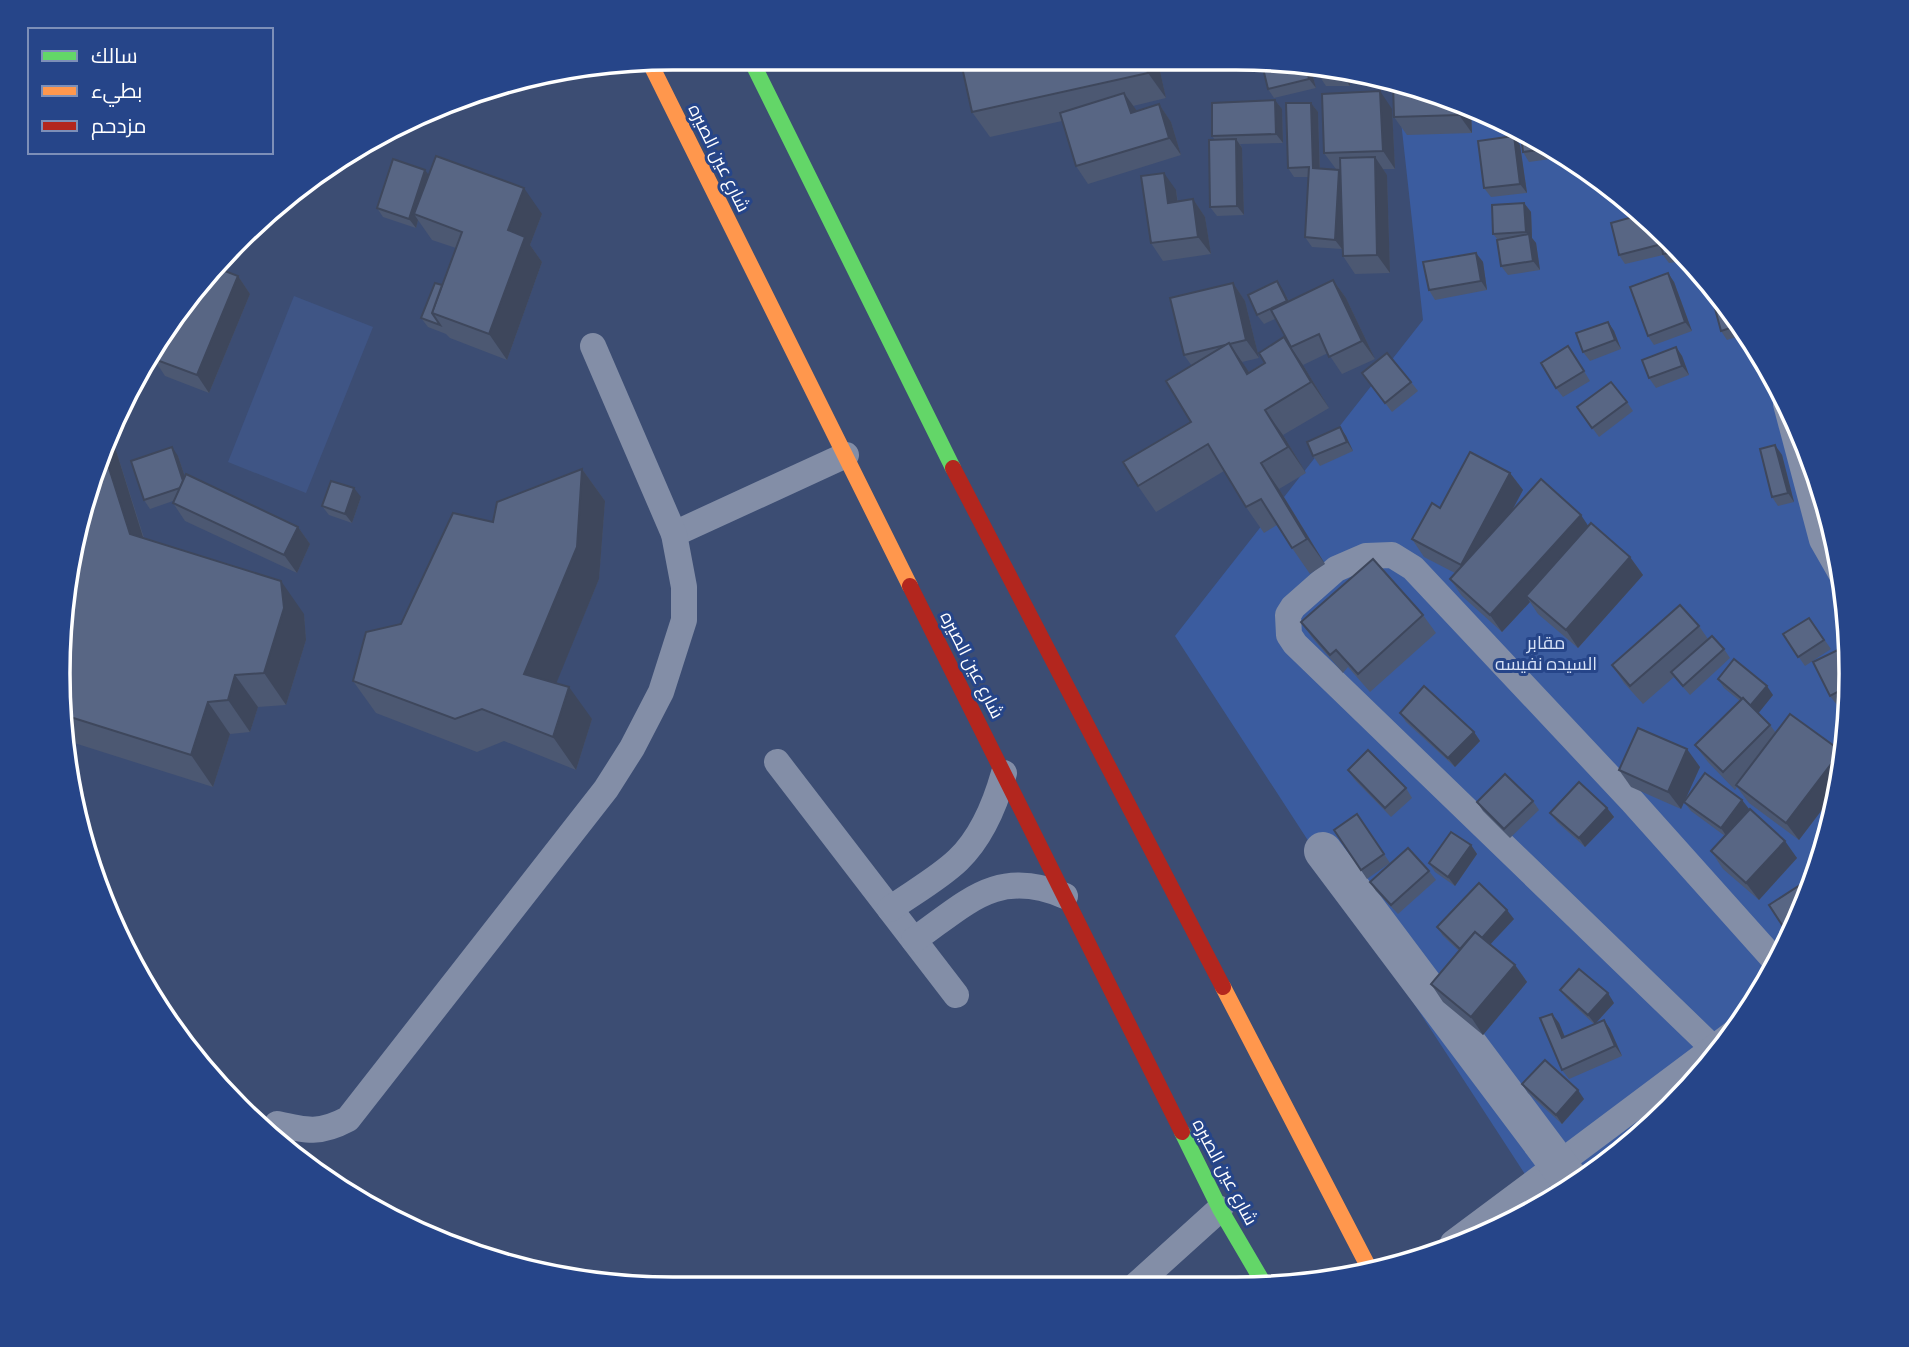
<svg xmlns="http://www.w3.org/2000/svg" width="1909" height="1347" viewBox="0 0 1909 1347" font-family="'PT Sans Narrow',Cairo,sans-serif">
<rect width="100%" height="100%" fill="#3c4d73"/>
<path fill="#3b5c9f" d="M1397,85L1544,140L1698,267L1769,365L1818,475L1846,593L1850,713L1830,832L1788,945L1724,1048L1642,1136L1543,1202L1175,636L1423,320Z"/>
<path fill="#3f5585" d="M294,296L373,327L306,493L228,462Z"/>
<g fill="none" stroke-linecap="round" stroke-linejoin="round">
<g stroke="#838ea7" stroke-width="26">
<path d="M1786,404L1822,540L1842,575"/>
<path d="M674,534L846,455"/>
<path d="M777,762L956,995"/>
<path d="M890,909C912,893 938,879 958,860C982,837 995,805 1004,773"/>
<path d="M914,940C967,903 997,867 1065,896"/>
<path d="M1713,1048L1295,644L1289,635L1288,615L1293,607L1336,569L1366,556L1392,555L1413,568L1632,801L1777,963"/>
<path d="M277,1124C307,1131 320,1134 348,1119L606,789L632,748L661,692L684,620V587L674,534L593,346"/>
<path d="M1453,1243L1735,1032"/>
<path d="M1136,1285L1220,1209"/>
</g>
<path stroke="#838ea7" stroke-width="38" d="M1323,851L1572,1183"/>
<g stroke="#63d668" stroke-width="16">
<path d="M750,58L953,468"/>
<path d="M1182,1132L1220,1209L1264,1284"/>
</g>
<g stroke="#ff974d" stroke-width="16">
<path d="M649,61L910,586"/>
<path d="M1223,987L1369,1268"/>
</g>
<g stroke="#b3261e" stroke-width="16">
<path d="M953,468L1223,987"/>
<path d="M910,586L1182,1132"/>
</g>
</g>
<g fill="#4c5872">
<path d="M960,58H1157L1166,98L1133,106L1137,111L1159,104L1171,122L1181,155L1088,184L1076,166L1062,121L990,137L972,112Z"/>
<path d="M1310,65L1316,88L1274,98L1268,89Z"/>
<path d="M1350,69V86H1326L1320,77Z"/>
<path d="M1393,84L1471,113L1472,133L1407,135L1394,117Z"/>
<path d="M1275,100L1282,109L1283,143L1240,144L1242,148L1244,215L1217,216L1210,207L1215,140L1212,136Z"/>
<path d="M1311,103L1318,112L1320,169H1336L1324,153L1392,109L1395,169H1383L1387,175L1390,273L1355,274L1343,256L1342,238V249L1312,247L1305,237L1309,177H1294L1288,168Z"/>
<path d="M1502,125L1522,132L1509,135Z"/>
<path d="M1544,140L1564,157L1529,162L1523,152Z"/>
<path d="M1520,145L1527,193L1491,197L1484,188Z"/>
<path d="M429,174L542,214L530,245L542,262L507,360L450,338L446,334L428,327L421,318L442,285L456,248L432,240L418,220L416,228L383,217L377,208Z"/>
<path d="M1176,190L1178,202L1193,199L1205,217L1211,254L1163,261L1151,243Z"/>
<path d="M1524,203L1531,212L1532,238L1536,243L1540,270L1508,275L1501,266L1498,240L1493,234Z"/>
<path d="M1660,236L1690,260L1669,263L1663,255L1625,264L1619,255Z"/>
<path d="M1476,253L1483,262L1487,290L1435,300L1429,290Z"/>
<path d="M210,268L238,276L250,294L209,393L165,376L154,359Z"/>
<path d="M1668,273L1674,282L1692,331L1654,345L1648,336Z"/>
<path d="M1333,280L1346,298L1375,359L1342,374L1328,353L1303,365L1329,408L1283,435L1306,473L1279,489L1325,564L1310,574L1292,548L1277,525L1264,533L1246,507L1224,471L1156,512L1138,486L1191,422L1192,366L1184,355L1233,283L1245,301L1259,358L1242,362L1249,372L1290,346L1275,319L1264,324L1257,315L1277,281L1289,301Z"/>
<path d="M1723,302L1746,334L1727,340L1721,331Z"/>
<path d="M1608,322L1614,331L1621,349L1590,361L1583,352Z"/>
<path d="M1676,347L1682,356L1689,375L1656,388L1649,378Z"/>
<path d="M1575,356L1590,381L1563,397L1556,388Z"/>
<path d="M1362,373L1411,382L1418,391L1392,412Z"/>
<path d="M136,389L114,444L144,538L304,614L306,640L286,705L258,707L250,732L230,734L213,787L68,741L63,594L105,438Z"/>
<path d="M1627,402L1633,411L1599,437L1577,407Z"/>
<path d="M1340,427L1346,436L1353,451L1320,466L1313,456Z"/>
<path d="M1775,445L1782,455L1794,502L1778,506L1772,497Z"/>
<path d="M178,456L185,477L298,527L310,544L297,573L185,521L173,503V501L150,509L144,500Z"/>
<path d="M582,469L605,501L599,579L556,683L592,719L576,770L504,741L477,752L376,713L353,681L401,624L493,522Z"/>
<path d="M1510,473L1523,490L1512,511L1588,526L1630,557L1643,575L1578,648L1538,614L1530,602L1502,632L1462,596L1450,579L1455,573L1424,557L1412,539L1440,508Z"/>
<path d="M361,497L352,523L329,515L322,506Z"/>
<path d="M1423,615L1436,633L1370,692L1348,667L1343,673L1314,640L1301,622Z"/>
<path d="M1809,618L1831,649L1805,666L1783,634Z"/>
<path d="M1699,626L1708,639L1724,649L1730,658L1690,695L1674,677L1643,704L1624,683L1612,665Z"/>
<path d="M1848,645L1849,698L1837,705L1830,696Z"/>
<path d="M1718,679L1773,695L1758,713L1770,725L1776,733L1843,755L1837,791V790L1799,840L1749,803L1737,787L1735,790L1708,762L1695,745L1740,701L1724,688Z"/>
<path d="M1400,713L1474,732L1480,741L1455,767L1406,722Z"/>
<path d="M1700,767L1681,809L1631,787L1619,770Z"/>
<path d="M1348,770L1406,788L1412,798L1391,817L1354,779Z"/>
<path d="M1742,800L1749,809L1797,858L1759,900L1723,869L1711,851L1725,836L1691,811L1684,802Z"/>
<path d="M1533,801L1539,810L1510,838L1483,811L1477,802Z"/>
<path d="M1607,808L1614,817L1585,847L1557,822L1550,813Z"/>
<path d="M1357,814L1390,863L1367,879L1334,830Z"/>
<path d="M1471,845L1477,854L1455,886L1435,872L1429,863Z"/>
<path d="M1429,871L1436,880L1398,914L1376,891L1370,882Z"/>
<path d="M1814,876L1791,938L1769,905Z"/>
<path d="M1514,919L1490,944L1515,965L1527,982L1483,1035L1443,1002L1431,984L1459,951L1443,936L1437,927Z"/>
<path d="M1560,990L1614,1003L1595,1024L1604,1020L1610,1029L1622,1056L1569,1079L1562,1070L1552,1014L1559,1023L1565,1037L1594,1024L1567,999Z"/>
<path d="M1522,1084L1584,1099L1562,1124L1528,1093Z"/>
</g>
<g fill="#3e475c">
<path d="M1145,58H1157L1166,98L1148,73Z"/>
<path d="M1306,65H1310L1316,88L1309,79Z"/>
<path d="M1344,68L1350,69V86L1343,77Z"/>
<path d="M1380,91L1392,109L1395,169L1383,151Z"/>
<path d="M1124,93L1137,111L1143,131L1131,113Z"/>
<path d="M1275,100L1282,109L1283,143L1276,134Z"/>
<path d="M1311,103L1318,112L1320,177L1313,168Z"/>
<path d="M1159,104L1171,122L1181,155L1169,138Z"/>
<path d="M1459,109L1471,113L1472,133L1459,115Z"/>
<path d="M1514,136L1520,145L1527,193L1520,184Z"/>
<path d="M1236,139L1242,148L1244,215L1237,206Z"/>
<path d="M1375,157L1387,175L1390,273L1377,255Z"/>
<path d="M425,170L432,179L414,214L418,220L416,228L409,219Z"/>
<path d="M1339,170L1346,179L1342,249L1335,240Z"/>
<path d="M1164,173L1176,190L1180,221L1168,203Z"/>
<path d="M524,188L542,214L530,245L542,262L507,360L489,334L508,230Z"/>
<path d="M1193,199L1205,217L1211,254L1198,237Z"/>
<path d="M1524,203L1531,212L1532,238L1536,243L1540,270L1533,261L1530,237L1526,232Z"/>
<path d="M1655,231L1660,236L1664,254L1658,245Z"/>
<path d="M1476,253L1483,262L1487,290L1481,281Z"/>
<path d="M1668,273L1674,282L1692,331L1685,322Z"/>
<path d="M238,276L250,294L209,393L197,375Z"/>
<path d="M1333,280L1346,298L1375,359L1362,341Z"/>
<path d="M1277,281L1283,290L1293,310L1287,301Z"/>
<path d="M1233,283L1245,301L1259,358L1246,340Z"/>
<path d="M1608,322L1614,331L1621,349L1615,340Z"/>
<path d="M1284,337L1303,365L1329,408L1311,382Z"/>
<path d="M1229,343L1247,369L1265,399L1247,374Z"/>
<path d="M1676,347L1682,356L1689,375L1682,366Z"/>
<path d="M136,387L114,444L152,566L130,534L102,446L105,438Z"/>
<path d="M1265,410L1283,435L1306,473L1288,447Z"/>
<path d="M1340,427L1346,436L1353,451L1347,442Z"/>
<path d="M1775,445L1782,455L1794,502L1788,493Z"/>
<path d="M172,447L178,456L191,495L185,486Z"/>
<path d="M1261,463L1279,489L1325,564L1307,539Z"/>
<path d="M582,469L605,501L599,579L547,706L524,674Z"/>
<path d="M1510,473L1523,490L1473,582L1461,565Z"/>
<path d="M354,488L361,497L352,523L345,514Z"/>
<path d="M1581,515L1593,533L1526,596L1530,602L1502,632L1490,615Z"/>
<path d="M298,527L310,544L297,573L284,555Z"/>
<path d="M1630,557L1643,575L1578,648L1566,630Z"/>
<path d="M281,581L304,614L306,640L286,705L264,673Z"/>
<path d="M235,675L258,707L250,732L228,700Z"/>
<path d="M1767,686L1773,695L1757,715L1750,706Z"/>
<path d="M569,687L592,719L576,770L553,737Z"/>
<path d="M208,702L230,734L213,787L191,755Z"/>
<path d="M1474,732L1480,741L1455,767L1448,758Z"/>
<path d="M1687,749L1700,767L1681,809L1668,792Z"/>
<path d="M1841,751L1843,755L1838,788L1830,781L1837,790L1799,840L1786,823Z"/>
<path d="M1742,800L1749,809L1727,837L1721,828Z"/>
<path d="M1607,808L1614,817L1585,847L1579,838Z"/>
<path d="M1785,841L1797,858L1759,900L1746,883Z"/>
<path d="M1471,845L1477,854L1455,886L1448,877Z"/>
<path d="M1507,910L1514,919L1472,964L1466,954Z"/>
<path d="M1515,965L1527,982L1483,1035L1471,1017Z"/>
<path d="M1608,993L1614,1003L1595,1024L1588,1015Z"/>
<path d="M1552,1014L1559,1023L1569,1047L1562,1038Z"/>
<path d="M1604,1020L1610,1029L1622,1056L1615,1046Z"/>
<path d="M1578,1090L1584,1099L1562,1124L1556,1115Z"/>
</g>
<g fill="#586684" stroke="#3e475c" stroke-width="2">
<path d="M960,58H1145L1148,73L972,112Z"/>
<path d="M1261,60L1306,65L1309,79L1268,89Z"/>
<path d="M1320,66L1344,68L1343,77H1320Z"/>
<path d="M1393,84L1459,109V115L1394,117Z"/>
<path d="M1380,91L1383,151L1324,153L1322,94Z"/>
<path d="M1124,93L1131,113L1159,104L1169,138L1076,166L1060,113Z"/>
<path d="M1275,100L1276,134L1212,136V103Z"/>
<path d="M1286,103H1311L1313,168L1339,170L1335,240L1305,237L1309,167L1288,168Z"/>
<path d="M1525,133L1544,140L1553,148L1523,152L1521,134Z"/>
<path d="M1514,136L1520,184L1484,188L1478,141Z"/>
<path d="M1236,139L1237,206L1210,207L1209,140Z"/>
<path d="M436,156L524,188L508,230L525,237L489,334L432,313L462,232L414,214Z"/>
<path d="M1375,157L1377,255L1343,256L1340,158Z"/>
<path d="M393,159L425,170L409,219L377,208Z"/>
<path d="M1164,173L1168,203L1193,199L1198,237L1151,243L1141,176Z"/>
<path d="M1524,203L1526,232L1493,234L1492,205Z"/>
<path d="M1636,216L1655,231L1658,245L1619,255L1611,223Z"/>
<path d="M1529,234L1533,261L1501,266L1497,240Z"/>
<path d="M1660,236L1679,252L1663,254Z"/>
<path d="M1476,253L1481,281L1429,290L1423,262Z"/>
<path d="M212,266L238,276L197,375L154,359Z"/>
<path d="M1668,273L1685,322L1648,336L1630,287Z"/>
<path d="M1333,280L1362,341L1329,357L1319,334L1291,347L1271,310Z"/>
<path d="M1277,281L1287,301L1257,315L1248,295Z"/>
<path d="M435,283L442,285L432,313L440,325L421,318Z"/>
<path d="M1233,283L1246,340L1184,355L1170,298Z"/>
<path d="M1723,302L1740,325L1721,331L1714,305Z"/>
<path d="M1608,322L1615,340L1583,352L1576,333Z"/>
<path d="M1284,337L1311,382L1265,410L1288,447L1261,463L1307,539L1292,548L1261,499L1246,507L1208,444L1138,486L1123,462L1191,422L1166,381L1229,343L1247,374L1265,363L1259,353Z"/>
<path d="M1568,346L1584,371L1556,388L1541,363Z"/>
<path d="M1676,347L1682,366L1649,378L1642,360Z"/>
<path d="M1387,353L1411,382L1385,403L1362,373Z"/>
<path d="M1611,382L1627,402L1592,428L1577,407Z"/>
<path d="M1340,427L1347,442L1313,456L1307,442Z"/>
<path d="M1775,445L1788,493L1772,497L1760,449Z"/>
<path d="M102,446L130,534L281,581L284,608L264,673L235,675L228,700L208,702L191,755L67,716L63,594Z"/>
<path d="M172,447L183,481L180,488L144,500L131,461Z"/>
<path d="M1470,452L1510,473L1461,565L1412,539L1432,503L1440,508Z"/>
<path d="M582,469L577,547L524,674L569,687L553,737L482,709L455,719L353,681L366,632L401,624L453,513L493,522L497,502Z"/>
<path d="M186,474L298,527L284,555L173,503Z"/>
<path d="M1541,479L1581,515L1490,615L1450,579Z"/>
<path d="M331,481L354,488L345,514L322,506Z"/>
<path d="M1591,523L1630,557L1566,630L1526,596Z"/>
<path d="M1373,559L1423,615L1358,674L1336,650L1330,655L1301,622Z"/>
<path d="M1680,605L1699,626L1630,686L1612,665Z"/>
<path d="M1809,618L1824,640L1798,657L1783,634Z"/>
<path d="M1712,636L1724,649L1683,686L1671,672Z"/>
<path d="M1848,645L1849,686L1830,696L1813,662Z"/>
<path d="M1734,659L1767,686L1750,706L1743,698L1742,699L1718,679Z"/>
<path d="M1424,686L1474,732L1448,758L1400,713Z"/>
<path d="M1743,698L1770,725L1723,772L1695,745Z"/>
<path d="M1790,714L1841,751L1786,823L1736,785Z"/>
<path d="M1638,728L1687,749L1668,792L1619,770Z"/>
<path d="M1368,750L1406,788L1385,808L1348,770Z"/>
<path d="M1841,768L1838,788L1830,781Z"/>
<path d="M1705,773L1742,800L1721,828L1684,802Z"/>
<path d="M1505,774L1533,801L1504,829L1477,802Z"/>
<path d="M1579,782L1607,808L1579,838L1550,813Z"/>
<path d="M1750,809L1785,841L1746,883L1711,851Z"/>
<path d="M1357,814L1384,854L1361,870L1334,830Z"/>
<path d="M1451,832L1471,845L1448,877L1429,863Z"/>
<path d="M1828,838L1821,858L1814,849Z"/>
<path d="M1408,848L1429,871L1391,905L1370,882Z"/>
<path d="M1814,876L1796,924L1786,931L1769,905Z"/>
<path d="M1479,883L1507,910L1482,938L1475,932L1460,949L1437,927Z"/>
<path d="M1475,932L1515,965L1471,1017L1431,984Z"/>
<path d="M1579,969L1608,993L1588,1015L1560,990Z"/>
<path d="M1552,1014L1562,1038L1604,1020L1615,1046L1562,1070L1540,1018Z"/>
<path d="M1545,1060L1578,1090L1556,1115L1522,1084Z"/>
</g>
<g text-anchor="middle" stroke-width="6" stroke-linejoin="round" paint-order="stroke">
<g font-size="18" fill="#fff" stroke="#264589">
<text transform="translate(719 158) rotate(64)" y="6">شارع عين الصيره</text>
<text transform="translate(972 665) rotate(63)" y="6">شارع عين الصيره</text>
<text transform="translate(1225 1172) rotate(62)" y="6">شارع عين الصيره</text>
</g>
<g font-size="18" fill="#d7e2f7" stroke="#264589">
<text x="1546" y="649">مقابر<tspan x="1546" dy="21">السيده نفيسه</tspan></text>
</g>
</g>
<path d="M0 0H1909V1347H0ZM673 70H1236A603 603 0 0 1 1839 673V674A603 603 0 0 1 1236 1277H673A603 603 0 0 1 70 674V673A603 603 0 0 1 673 70Z" fill="#264589" fill-rule="evenodd"/>
<path fill="none" stroke="#fff" stroke-width="3.5" d="M673 70H1236A603 603 0 0 1 1839 673V674A603 603 0 0 1 1236 1277H673A603 603 0 0 1 70 674V673A603 603 0 0 1 673 70Z"/>
<rect x="28" y="28" width="245" height="126" fill="#264589" stroke="#7d8fb8" stroke-width="2"/>
<rect x="42" y="51" width="35" height="10" fill="#63d668" stroke="#7d8fb8" stroke-width="2"/>
<text x="91" y="63" font-size="21" fill="#ffffff">سالك</text>
<rect x="42" y="86" width="35" height="10" fill="#ff974d" stroke="#7d8fb8" stroke-width="2"/>
<text x="91" y="98" font-size="21" fill="#ffffff">بطيء</text>
<rect x="42" y="121" width="35" height="10" fill="#b3261e" stroke="#7d8fb8" stroke-width="2"/>
<text x="91" y="133" font-size="21" fill="#ffffff">مزدحم</text>
</svg>
